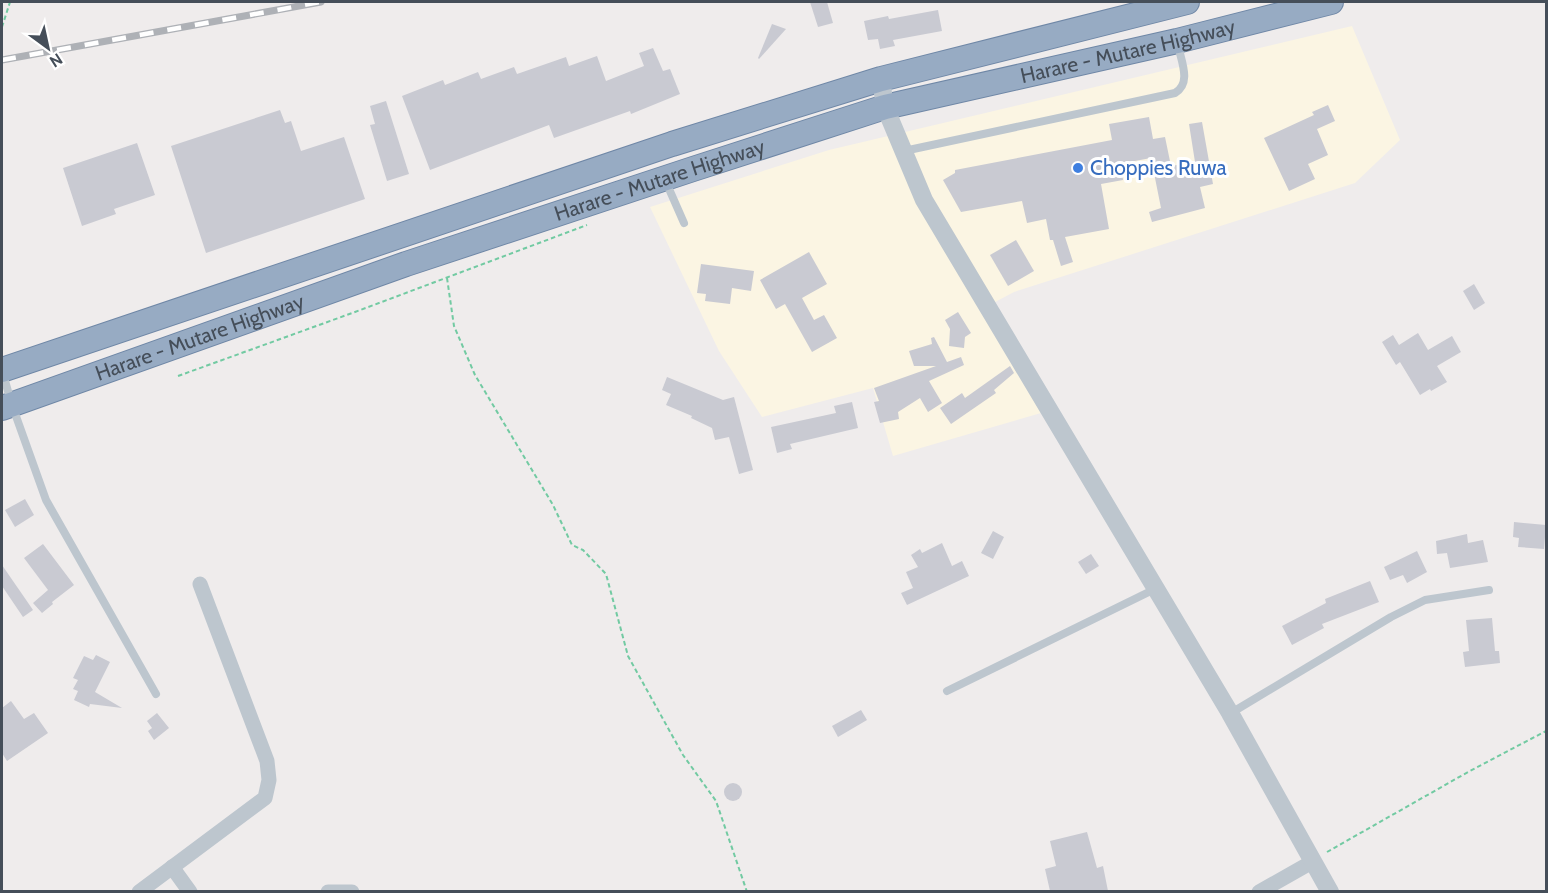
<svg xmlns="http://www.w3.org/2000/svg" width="1548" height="893" viewBox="0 0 1548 893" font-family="Cabin,sans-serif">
<rect width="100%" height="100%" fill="#efecec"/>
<path fill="#fbf5e3" d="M1352,26L1400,140L1355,183L1014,292L980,310L1041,413L893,456L873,388L762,417L719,351L650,207L829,150Z"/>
<g fill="#c9cad2">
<path d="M810,2H827L833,23L818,27Z"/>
<path d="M938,10L942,31L893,40L895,46L880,49L878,39L868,40L864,21L888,16L889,19Z"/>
<path d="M772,24L786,29L759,59L758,58Z"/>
<path d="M653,48L663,71L670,69L680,94L631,114L630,111L554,138L549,125L430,170L402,96L443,80L445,85L478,72L481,79L514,67L517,74L566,57L569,66L597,56L606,81L644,66L639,53Z"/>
<path d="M386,101L409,174L387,181L370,125L375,124L370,106Z"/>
<path d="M1328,105L1335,121L1317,129L1328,155L1308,164L1315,179L1289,191L1264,138L1314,115L1312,112Z"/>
<path d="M280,110L285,123L291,121L301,151L344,137L365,199L206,253L171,146Z"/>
<path d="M1149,117L1153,139L1165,137L1171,166L1195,162L1189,124L1202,122L1213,184L1200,187L1205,208L1152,222L1149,212L1161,208L1151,158L1124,163L1126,170L1122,171L1123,180L1101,184L1109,229L1065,237L1073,262L1061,266L1053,240H1050L1046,219L1027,223L1022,201L961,212L943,180L955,173V170L1112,140L1109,124Z"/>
<path d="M137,143L155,195L114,209L116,214L82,226L63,168Z"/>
<path d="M1016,240L1034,271L1008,286L990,255Z"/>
<path d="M809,252L827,284L802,298L814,320L824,315L837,338L812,352L785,304L776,309L760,280Z"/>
<path d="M701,264L754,271L751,291L732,288L730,304L705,301L706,294L697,293Z"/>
<path d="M1474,284L1485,303L1474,310L1463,291Z"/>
<path d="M958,312L971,333L965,337L964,348L949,346L950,329L945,320Z"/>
<path d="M1418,333L1428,350L1452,336L1461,352L1437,366L1447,382L1431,391L1430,389L1420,395L1400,362L1396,365L1382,342L1393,335L1399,345Z"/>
<path d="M934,337L947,362L961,357L964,365L929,381L942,403L928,412L920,398L898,412L899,419L880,423L874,402L879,401L874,388L936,366H914L909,351L932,344L931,338Z"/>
<path d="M1010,366L1014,373L994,390L996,393L951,424L940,408L962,393L965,398Z"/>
<path d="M667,377L723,400L734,397L753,470L739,474L729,437L715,440L712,428L691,418L692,416L666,405L671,394L662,390Z"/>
<path d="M852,402L858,428L790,444L792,449L777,453L771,427L836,413L834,406Z"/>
<path d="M25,499L34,515L15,527L5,510Z"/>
<path d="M1514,522L1546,525L1544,549L1518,547L1519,538L1513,537Z"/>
<path d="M993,531L1004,537L993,559L981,553Z"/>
<path d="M1467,534L1468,543L1483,540L1488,562L1450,568L1447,553L1437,554L1436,541Z"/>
<path d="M942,543L952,566L962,561L969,576L907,605L901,593L913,588L906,572L918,567L911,555L920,549L922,553Z"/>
<path d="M43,544L74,585L52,602L53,604L42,613L33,603L48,590L24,558Z"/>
<path d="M1417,551L1427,572L1407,583L1403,575L1390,580L1384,567Z"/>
<path d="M1091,554L1099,566L1086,574L1078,562Z"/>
<path d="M2,565L33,610L23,617L2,586Z"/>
<path d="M1370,581L1379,602L1322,624L1324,628L1292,645L1282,626L1326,603L1325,599Z"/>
<path d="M1492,618L1495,651H1499L1500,663L1465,667L1463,652L1469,651L1466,620Z"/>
<path d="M96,655L110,662L95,692L122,708L90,704L89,707L74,700L78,691L73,689L78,680L73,678L84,656L93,660Z"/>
<path d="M11,701L24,719L34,713L48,733L7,761L2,753V708Z"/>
<path d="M861,710L867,720L838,737L832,726Z"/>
<path d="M157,713L169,728L154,740L148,731L152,728L147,721Z"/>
<circle cx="733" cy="792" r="9"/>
<path d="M1087,832L1097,868L1103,866L1108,891H1050L1045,869L1056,866L1050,841Z"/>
</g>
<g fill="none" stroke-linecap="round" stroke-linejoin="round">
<g stroke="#6f87a6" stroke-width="26">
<g id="trunk">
<path d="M2,370L672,144L881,79L1187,2"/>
<path id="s1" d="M2,408L406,264L693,169L885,107L1177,41L1331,2"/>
</g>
</g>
<g stroke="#72caa2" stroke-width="2" stroke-dasharray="4.5 3" stroke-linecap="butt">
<path d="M2,27L10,2"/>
<path d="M447,278L454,326L475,375L553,505L572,545L583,550L606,574L628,656L683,755L716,801L747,892"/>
<path d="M178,376L355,312L587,225"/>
<path d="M1327,852L1468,772L1546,731"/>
</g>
<g stroke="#bdc6ce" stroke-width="8">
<path d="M904,151L1175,93C1192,83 1181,61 1178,45"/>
<path d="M666,182L684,223"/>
<path d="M3,374L12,405L46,500L156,694"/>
<path d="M947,691L1155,589"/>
<path d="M1231,713L1391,617L1425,600L1489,590"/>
</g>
<g stroke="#bdc6ce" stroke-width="15">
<path d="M172,867L190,892"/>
<path d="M139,892L265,798L269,780L267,761L200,584"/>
<path d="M328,892H352"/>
<path d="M1259,892L1312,862"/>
</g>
<path stroke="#bdc6ce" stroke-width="18" d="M881,79L885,107L924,200L1230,713L1330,892"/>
<use href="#trunk" stroke="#97abc3" stroke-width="24"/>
<g stroke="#aeb1b6" stroke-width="7">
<path id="rail" d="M2,60L321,2"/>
</g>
<use href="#rail" stroke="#fff" stroke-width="4.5" stroke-dasharray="14" stroke-linecap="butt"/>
</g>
<circle fill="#3f7fe0" stroke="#fff" stroke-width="2" cx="1078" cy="168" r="6"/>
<g text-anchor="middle" stroke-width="6" stroke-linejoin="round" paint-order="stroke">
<g font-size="21" fill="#454e59" stroke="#fff">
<text dy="7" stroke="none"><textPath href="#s1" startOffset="1182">Harare - Mutare Highway</textPath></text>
<text dy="7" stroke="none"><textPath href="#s1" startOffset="696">Harare - Mutare Highway</textPath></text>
<text dy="7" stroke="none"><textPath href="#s1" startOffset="210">Harare - Mutare Highway</textPath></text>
</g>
<g font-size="21" fill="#366cbe" stroke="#fff" text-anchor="start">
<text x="1090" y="175">Choppies Ruwa</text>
</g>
</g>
<rect width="1548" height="893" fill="none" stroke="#454e59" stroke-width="6"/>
<g transform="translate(48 48) rotate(147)" stroke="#ffffff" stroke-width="4.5" paint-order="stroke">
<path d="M0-4.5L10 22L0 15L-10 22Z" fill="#454e59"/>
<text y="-9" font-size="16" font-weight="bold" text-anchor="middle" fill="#454e59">N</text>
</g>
</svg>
